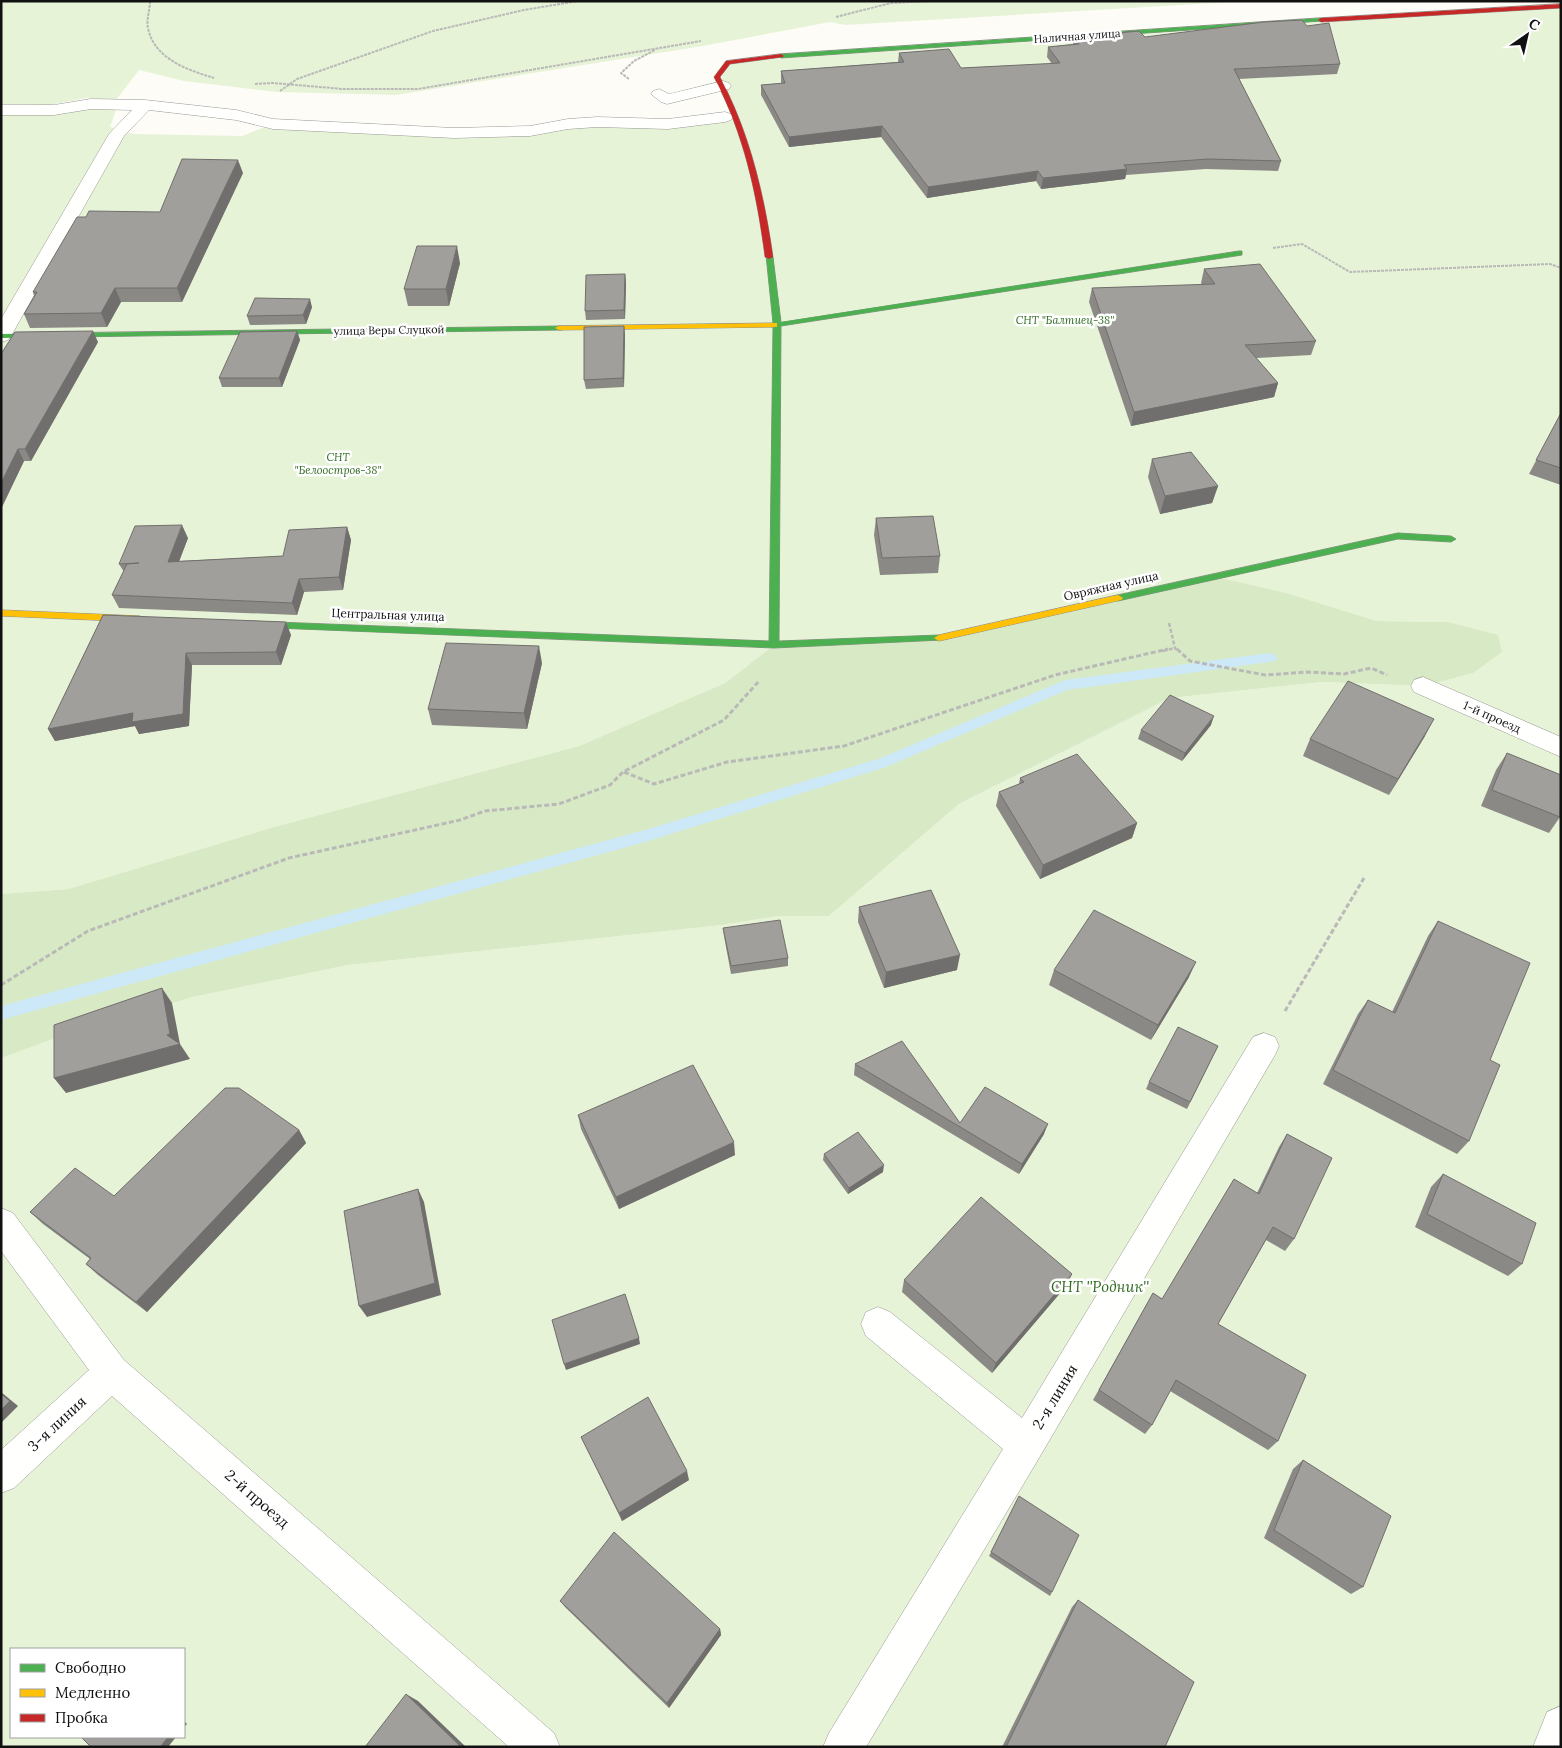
<svg xmlns="http://www.w3.org/2000/svg" width="1562" height="1748" viewBox="0 0 1562 1748" font-family="Lora,serif">
<rect width="100%" height="100%" fill="#fdfcf7"/>
<g fill="#e7f3d7" fill-rule="evenodd">
<path d="M1,1H1248L845,25L830,22L703,46L396,95L277,92L184,81L139,70L116,100L86,98L50,105L1,104Z"/>
<path d="M1561,6V1747H1V1058L51,1040L193,997L348,965L722,925L779,916H829L959,804L1170,698L1322,682L1423,686L1448,622L1377,621L1290,594L935,639L774,645L725,683L579,746L274,827L68,889L1,894V110L118,104L110,127L134,134L242,136L273,124L454,133L735,117L720,82L728,62ZM11,1649H184V1737H11Z"/>
</g>
<path fill="#d8eac5" d="M1216,577L1290,594L1377,621L1448,622L1498,635L1502,652L1473,673L1423,686L1322,682L1170,698L959,804L829,916H779L722,925L348,965L193,997L51,1040L1,1058V894L68,889L274,827L579,746L725,683L774,645L935,639Z"/>
<g fill="none" stroke-linecap="round" stroke-linejoin="round">
<path fill="#cde8f7" fill-rule="evenodd" d="M1270,653L1275,655L1277,658L1275,661L1067,690L886,767L645,842L1,1020V1006L645,830L881,758L1065,680Z"/>
<g stroke="#979795" stroke-width="1">
<g id="street">
<path d="M723,81L729,83L731,86L729,89L667,104L661,102L651,94L653,91L659,89L669,94Z"/>
<path d="M91,99L145,100L236,110L273,119L454,128L530,126L568,119L597,117L668,119L725,112L731,114L733,117L731,120L725,122L668,129L597,127L568,129L530,136L454,138L273,129L236,120L149,110L124,136L11,336L8,340L1,342V319L109,134L132,110L91,109L54,115H1V105H54Z"/>
<path d="M1423,677L1561,737V757L1414,692L1411,686L1414,680Z"/>
<path d="M1264,1033L1275,1037L1279,1046L1275,1055L1039,1458L866,1747H823L829,1733L1003,1449L866,1336L861,1324L866,1312L878,1307L890,1312L1022,1418L1253,1037Z"/>
<path d="M1,1208L13,1213L124,1360L554,1733L560,1747H509L112,1396L14,1488L1,1493V1450L89,1370L1,1251Z"/>
<path d="M1561,1706V1747H1533L1547,1712Z"/>
</g>
</g>
<g stroke="#8e8d8b" stroke-width="1">
<g id="fast">
<path d="M1321,18L1324,20L1323,21L781,58L778,56L781,54Z"/>
<path d="M1239,251H1242V255L781,326L779,641L939,635L942,636L944,638L942,640L774,648L250,627L245,624L250,621L769,641L773,327L770,325L773,323L766,255L773,257L781,322Z"/>
<path d="M559,326H562V330L1,338V334Z"/>
<path d="M1398,533L1451,536L1456,539L1451,542L1398,539L1118,601L1113,598L1118,595Z"/>
</g>
</g>
<g stroke="#8e8d8b" stroke-width="1">
<g id="slow">
<path d="M774,323H777V327L559,330L555,328L559,326Z"/>
<path d="M1118,595L1123,598L1121,600L939,641L934,638L939,635Z"/>
<path d="M1,610L140,616L145,619L140,622L1,616Z"/>
</g>
</g>
<g stroke="#8e8d8b" stroke-width="1">
<g id="jam">
<path d="M1561,4V8L1321,22L1318,20L1321,18Z"/>
<path d="M781,54L784,56L783,57L730,64L720,77C750,134 764,194 773,257L769,259L765,257C757,194 744,134 714,77L726,61Z"/>
</g>
</g>
<g stroke="#b9b9b8" stroke-width="2" stroke-dasharray="3 1" stroke-linecap="butt">
<path d="M150,1C150,10 146,20 148,28C154,59 188,70 214,78"/>
<path d="M836,17L891,3L931,1"/>
<path d="M629,79L621,73L634,61L655,50"/>
<path d="M255,84L273,83L343,89H418L701,41"/>
<path d="M280,91L297,79L433,31L524,10L578,1"/>
<path d="M1273,248L1302,244L1350,272L1550,264L1561,268"/>
</g>
<g stroke="#b9b9b8" stroke-width="2.5" stroke-dasharray="4 2" stroke-linecap="butt">
<path d="M1169,623L1175,648L1178,651"/>
<path d="M1163,651L1175,648"/>
</g>
<g stroke="#b9b9b8" stroke-width="3" stroke-dasharray="5 2.5" stroke-linecap="butt">
<path d="M1177,649L1190,661L1265,675L1308,672L1344,674L1371,668L1387,675"/>
<path d="M624,772L654,784L727,762L844,746L1055,675L1168,649"/>
<path d="M1,985L88,931L289,858L460,820L485,811L559,804L610,785L623,772L724,720L760,680"/>
<path d="M1285,1011L1364,878"/>
</g>
<use href="#street" fill="#fffffe" fill-rule="evenodd"/>
<use href="#fast" fill="#4caf50" fill-rule="evenodd"/>
<use href="#slow" fill="#ffc107" fill-rule="evenodd"/>
<use href="#jam" fill="#c62828" fill-rule="evenodd"/>
</g>
<g fill="#8a8986">
<path d="M1074,37H1145L1340,64L1337,74L1239,79L1281,161L1278,171L1206,169L1126,175L1125,179L1041,189L1036,181L927,198L881,137L789,147L761,95V85L781,83V71L898,62L899,53L961,68L1052,64L1047,57L1048,47L1073,44Z"/>
<path d="M243,173L182,302H121L107,327L30,328L24,314L34,296L33,292L86,217L160,212Z"/>
<path d="M460,263L449,306H408L404,289Z"/>
<path d="M1204,269L1316,341L1311,355L1256,358L1278,383L1274,397L1131,426L1089,302L1092,288L1202,285L1201,283Z"/>
<path d="M625,274L626,283L625,319L586,320L585,311Z"/>
<path d="M312,307L306,324L250,325L247,316Z"/>
<path d="M624,326L625,335L624,387L586,389L584,380Z"/>
<path d="M297,331L300,340L282,387H222L219,378Z"/>
<path d="M98,342L31,461H24L1,509V354Z"/>
<path d="M1561,413V485L1529,474Z"/>
<path d="M1152,459L1218,486L1212,503L1160,514L1148,477Z"/>
<path d="M876,518L940,556L938,573L880,575L874,535Z"/>
<path d="M347,527L351,540L343,590L304,592L297,615L119,608L112,595L124,572L119,564L188,538L179,561L283,556Z"/>
<path d="M103,615L291,635L281,665H192L189,726L139,734L135,726L55,741L48,729Z"/>
<path d="M542,663L527,729L432,725L428,709Z"/>
<path d="M1211,725L1182,761L1138,739L1141,730Z"/>
<path d="M1425,736L1389,795L1303,756L1310,739Z"/>
<path d="M1507,753L1560,817L1549,833L1481,806L1496,770Z"/>
<path d="M1020,778L1137,823L1132,838L1040,879L996,806L999,792L1019,784Z"/>
<path d="M859,907L957,970L884,988L858,922Z"/>
<path d="M1438,921L1490,1060L1469,1141L1457,1154L1323,1084L1358,1014L1368,1000L1392,1012L1428,936Z"/>
<path d="M723,928L788,958V966L731,974L724,936Z"/>
<path d="M1054,970L1189,977L1151,1040L1049,985Z"/>
<path d="M1218,1046L1187,1109L1146,1089L1149,1082Z"/>
<path d="M855,1064L960,1123L1044,1134L1019,1174L854,1075Z"/>
<path d="M578,1115L735,1155L619,1209L581,1129Z"/>
<path d="M299,1130L306,1143L147,1312L98,1275L86,1264L90,1259L43,1224L30,1212L114,1196Z"/>
<path d="M1287,1134L1294,1239L1285,1251L1266,1240L1218,1324L1278,1441L1268,1450L1170,1391L1152,1425L1145,1434L1093,1400L1153,1293L1162,1299L1257,1193L1279,1147Z"/>
<path d="M824,1154L883,1172L848,1194L823,1160Z"/>
<path d="M1443,1174L1522,1264L1508,1276L1415,1227L1431,1187Z"/>
<path d="M904,1280L1067,1285L992,1373L902,1292Z"/>
<path d="M581,1437L689,1480L622,1521Z"/>
<path d="M1303,1460L1363,1587L1351,1594L1264,1538L1293,1469Z"/>
<path d="M1017,1500L1052,1592L1050,1596L989,1556Z"/>
<path d="M1078,1600L1165,1747H1002L1072,1607Z"/>
<path d="M560,1601L720,1629L721,1635L669,1708L565,1607Z"/>
</g>
<g fill="#716f6d">
<path d="M882,126L881,137L789,147V137Z"/>
<path d="M238,160L243,173L182,302L177,288Z"/>
<path d="M1127,169L1125,179L1041,189L1043,178Z"/>
<path d="M1038,171L1036,181L927,198L928,187Z"/>
<path d="M457,246L460,263L449,306L446,289Z"/>
<path d="M625,274L626,283L625,319L624,310Z"/>
<path d="M115,288L121,302L107,327L101,313Z"/>
<path d="M310,299L312,307L306,324L303,315Z"/>
<path d="M624,326L625,335L624,387L623,378Z"/>
<path d="M93,331L98,342L31,461L25,449Z"/>
<path d="M297,331L300,340L282,387L279,378Z"/>
<path d="M1278,383L1274,397L1131,426L1134,412Z"/>
<path d="M18,449L24,461L1,509V483Z"/>
<path d="M1218,486L1212,503L1160,514L1165,496Z"/>
<path d="M182,525L188,538L174,575L168,562Z"/>
<path d="M347,527L351,540L343,590L339,577Z"/>
<path d="M299,579L304,592L297,615L292,603Z"/>
<path d="M286,622L291,635L281,665L276,652Z"/>
<path d="M539,646L542,663L527,729L524,713Z"/>
<path d="M186,653L192,665L189,726L139,734L135,726L55,741L48,729Z"/>
<path d="M1214,716L1211,725L1182,761L1185,753Z"/>
<path d="M1434,719L1425,736L1389,795L1398,779Z"/>
<path d="M1137,823L1132,838L1040,879L1043,865Z"/>
<path d="M960,955L957,970L884,988L886,972Z"/>
<path d="M1196,962L1189,977L1151,1040L1158,1025Z"/>
<path d="M162,988L172,1003L180,1044L190,1059L66,1093L54,1078L167,1035Z"/>
<path d="M1048,1124L1044,1134L1019,1174L1022,1164Z"/>
<path d="M299,1130L306,1143L147,1312L136,1302Z"/>
<path d="M734,1142L735,1155L619,1209L616,1197Z"/>
<path d="M884,1165L883,1172L848,1194L849,1188Z"/>
<path d="M418,1189L424,1202L441,1295L367,1317L359,1306Z"/>
<path d="M1072,1274L1067,1285L992,1373L996,1363Z"/>
<path d="M639,1338L640,1344L566,1370L564,1364Z"/>
<path d="M1,1392L18,1406L1,1423Z"/>
<path d="M687,1471L689,1480L622,1521L619,1513Z"/>
<path d="M720,1629L721,1635L669,1708L667,1703Z"/>
<path d="M406,1694L418,1701L466,1747H461Z"/>
<path d="M184,1721L187,1724L184,1727Z"/>
<path d="M168,1737H176L168,1747H160Z"/>
</g>
<g fill="#a19f9c" stroke="#716f6d">
<path d="M1302,20L1307,26L1329,23L1340,64L1234,69L1281,161L1208,159L1124,165L1127,169L1043,178L1038,171L928,187L882,126L789,137L761,85L785,83L781,71L904,62L899,53L949,49L961,68L1060,63L1048,47L1079,44L1074,37L1139,31L1145,37L1264,22Z"/>
<path d="M182,159L238,160L177,288H115L101,313L24,314L37,292H33L77,217H86L89,211L160,212Z"/>
<path d="M417,246H457L446,289H404Z"/>
<path d="M1260,264L1316,341L1245,345L1278,383L1134,412L1092,288L1215,284L1204,269Z"/>
<path d="M625,274L624,310L585,311L586,275Z"/>
<path d="M255,298L310,299L303,315L247,316Z"/>
<path d="M624,326L623,378L584,380V327Z"/>
<path d="M93,331L25,449H18L1,483V354L15,332Z"/>
<path d="M297,331L279,378H219L240,332Z"/>
<path d="M1561,413V468L1536,460Z"/>
<path d="M1191,452L1218,486L1165,496L1152,459Z"/>
<path d="M933,516L940,556L882,558L876,518Z"/>
<path d="M182,525L168,562L283,556L289,530L347,527L339,577L299,579L292,603L112,595L127,564L139,563L119,564L135,526Z"/>
<path d="M103,615L286,622L276,652L186,653L183,714L132,722L133,713L48,729Z"/>
<path d="M446,643L539,646L524,713L428,709Z"/>
<path d="M1348,681L1434,719L1398,779L1310,739Z"/>
<path d="M1170,695L1214,716L1185,753L1141,730Z"/>
<path d="M1507,753L1561,775L1560,817L1492,790Z"/>
<path d="M1077,754L1137,823L1043,865L999,792L1024,782L1020,778Z"/>
<path d="M931,890L960,955L886,972L859,907Z"/>
<path d="M1094,910L1196,962L1158,1025L1054,970Z"/>
<path d="M780,920L788,958L731,966L723,928Z"/>
<path d="M1438,921L1530,963L1490,1060L1500,1065L1469,1141L1333,1070L1368,1000L1395,1013Z"/>
<path d="M162,988L170,1034L167,1035L180,1044L54,1078V1025Z"/>
<path d="M1178,1027L1218,1046L1190,1102L1149,1082Z"/>
<path d="M902,1041L960,1123L985,1087L1048,1124L1022,1164L855,1064Z"/>
<path d="M693,1065L734,1142L616,1197L578,1115Z"/>
<path d="M225,1088H239L299,1130L136,1302L86,1264L91,1258L30,1212L75,1168L114,1196Z"/>
<path d="M858,1132L884,1165L849,1188L824,1154Z"/>
<path d="M1287,1134L1332,1158L1294,1239L1273,1227L1218,1324L1306,1375L1278,1441L1176,1380L1152,1425L1099,1390L1153,1293L1162,1299L1234,1179L1259,1194Z"/>
<path d="M1443,1174L1536,1223L1522,1264L1427,1214Z"/>
<path d="M418,1189L435,1283L359,1306L344,1211Z"/>
<path d="M981,1197L1072,1274L996,1363L904,1280Z"/>
<path d="M625,1294L639,1338L564,1364L552,1320Z"/>
<path d="M1,1394L10,1401L1,1410Z"/>
<path d="M648,1397L687,1471L619,1513L581,1437Z"/>
<path d="M1303,1460L1391,1516L1363,1587L1274,1530Z"/>
<path d="M1019,1496L1079,1535L1052,1592L991,1552Z"/>
<path d="M614,1532L720,1629L667,1703L560,1601Z"/>
<path d="M1078,1600L1194,1682L1165,1747H1006Z"/>
<path d="M406,1694L461,1747H365Z"/>
<path d="M81,1737H168L160,1747H91Z"/>
</g>
<g text-anchor="middle" stroke-width="5" stroke-linejoin="round" paint-order="stroke">
<g font-size="11" fill="#111" stroke="#fff">
<text transform="translate(1077 36) rotate(-4)" y="4">Наличная улица</text>
<text transform="translate(389 330) rotate(-1)" y="4">улица Веры Слуцкой</text>
</g>
<g font-size="11" font-style="italic" fill="#2f6b1f" stroke="#fff">
<text x="1065" y="324">СНТ "Балтиец-38"</text>
<text x="338" y="461">СНТ<tspan x="338" dy="13">"Белоостров-38"</tspan></text>
</g>
<g font-size="12" fill="#111" stroke="#fff">
<text transform="translate(1111 586) rotate(-13)" y="4">Овряжная улица</text>
<text transform="translate(388 615) rotate(2)" y="4">Центральная улица</text>
<text transform="translate(1492 717) rotate(24)" y="4">1-й проезд</text>
</g>
<g font-size="15" font-style="italic" fill="#2f6b1f" stroke="#fff">
<text x="1100" y="1292">СНТ ''Родник''</text>
</g>
<g font-size="15" fill="#111" stroke="#fff">
<text transform="translate(1055 1397) rotate(-59)" y="5">2-я линия</text>
<text transform="translate(57 1424) rotate(-43)" y="5">3-я линия</text>
<text transform="translate(257 1499) rotate(41)" y="5">2-й проезд</text>
</g>
</g>
<rect width="1562" height="1748" fill="none" stroke="#111111" stroke-width="5"/>
<rect x="10" y="1648" width="175" height="90" fill="#ffffff" stroke="#a0a0a0"/>
<rect x="20" y="1664" width="25" height="8" fill="#4caf50" stroke="#a0a0a0"/>
<text x="55" y="1673" font-size="15" fill="#111111">Свободно</text>
<rect x="20" y="1689" width="25" height="8" fill="#ffc107" stroke="#a0a0a0"/>
<text x="55" y="1698" font-size="15" fill="#111111">Медленно</text>
<rect x="20" y="1714" width="25" height="8" fill="#c62828" stroke="#a0a0a0"/>
<text x="55" y="1723" font-size="15" fill="#111111">Пробка</text>
<g transform="translate(1527 35) rotate(34)" stroke="#ffffff" stroke-width="4" paint-order="stroke">
<path d="M0-4L9 19L0 12L-9 19Z" fill="#111111"/>
<text y="-8" font-size="14" font-weight="bold" text-anchor="middle" fill="#111111">С</text>
</g>
</svg>
